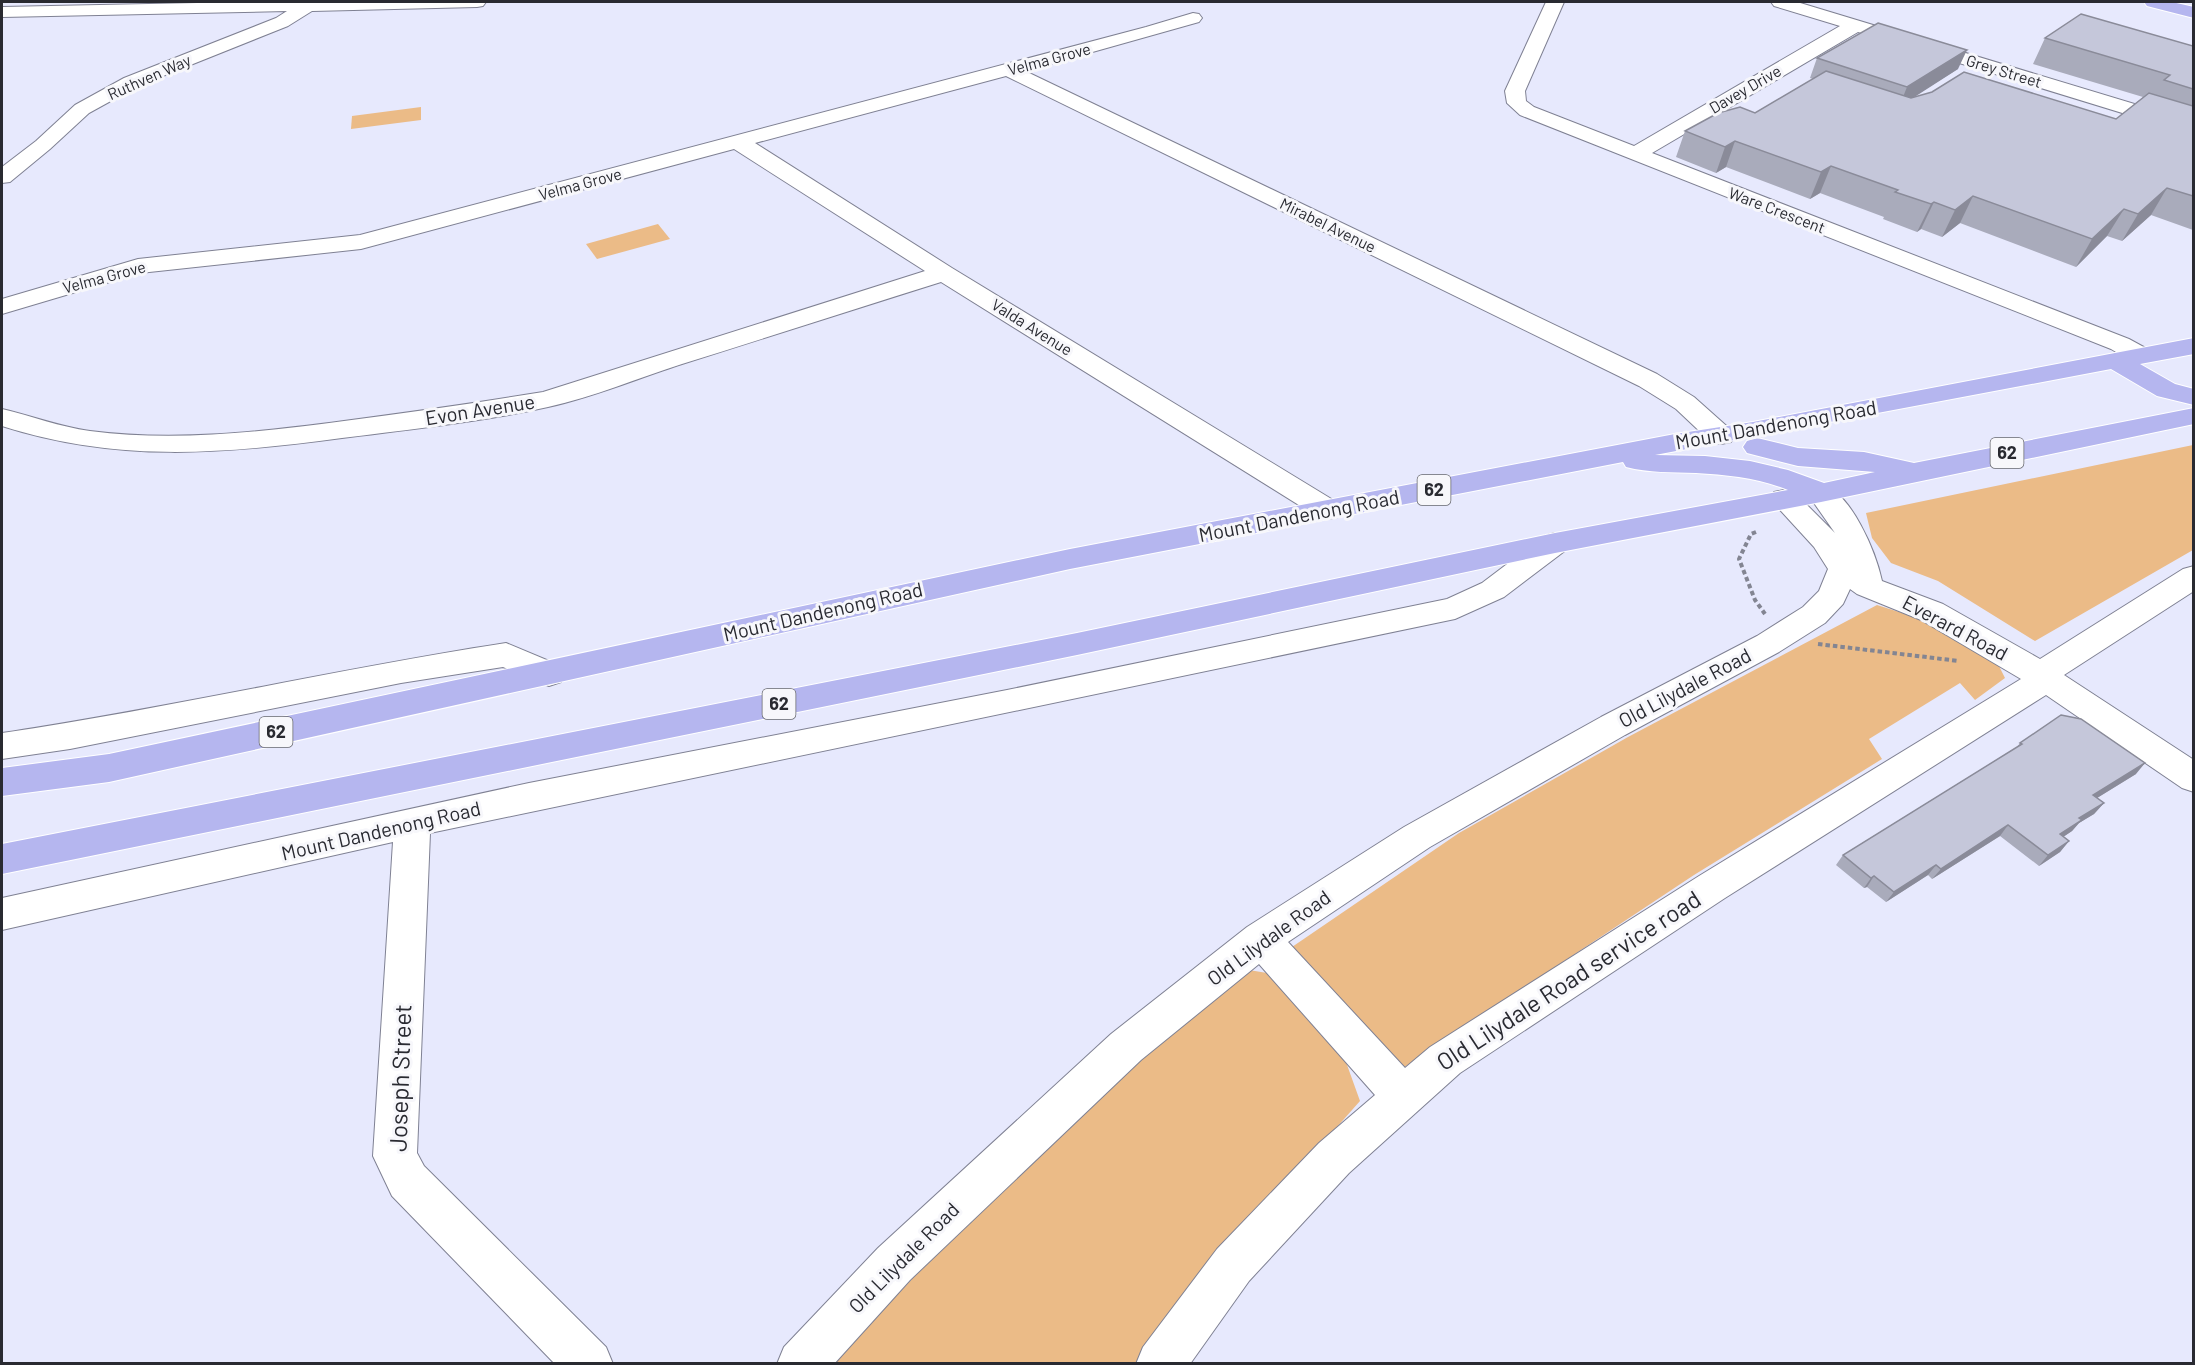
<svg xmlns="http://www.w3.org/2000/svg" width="2195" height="1365" viewBox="0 0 2195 1365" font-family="Barlow,sans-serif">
<rect width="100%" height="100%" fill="#e7e9fd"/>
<g fill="#ebbb87">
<path d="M421,107V120L351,129L352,116Z"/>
<path d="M658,224L670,239L597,259L586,244Z"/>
<path d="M2193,445V550L2035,641L1938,581L1891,563L1872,538L1866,513Z"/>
<path d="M1877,605L1918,618L1998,664L2005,678L1975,700L1960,683L1869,739L1882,759L1694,875L1400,1070L1292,947L1459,833L1628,737Z"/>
<path d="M1249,970L1267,973L1346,1062L1360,1101L1228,1250L1140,1363L831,1364L916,1275L1146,1055Z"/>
</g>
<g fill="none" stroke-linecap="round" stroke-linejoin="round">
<g stroke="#7f8193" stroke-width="2">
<g id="minor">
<path d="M246,2H486L483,6L477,7L312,11L288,26L138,86L89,113L50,149L10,182L2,183V167L36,141L75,105L124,78L276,18L287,11L2,17V7Z"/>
<path d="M1546,2H1564L1525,91L1526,101L1534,107L1634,146L1840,26L1774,6L1771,2H1797L2194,122V135L1858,32L1652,153L2129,339L2151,351L2155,356L2151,361C2135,365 2125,357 2111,349L1520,115L1507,103L1505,91Z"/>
<path d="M1193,13L1199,14L1202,18L1199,22L1025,71L1657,374L1694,397L1731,430L1735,436L1731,442L1721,444L1711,442L1676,409L1639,386L1006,76L755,143L952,268L1338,503L1343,510L1338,517L1328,519L1318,517L941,282C855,309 769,337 682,364C638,378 594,397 548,407C481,422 411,429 342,438C223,454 118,463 2,426V409C32,416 60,427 90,431C175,442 260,432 344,421C404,413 464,405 524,395L543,392L925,271L734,149L361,249L140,273L2,314V299L138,259L360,235L1146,27Z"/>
<path d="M1821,484C1851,492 1876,552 1882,581L1943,604L2040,659L2183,569L2194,566V591L2064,675L2194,760V792L2182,788L2046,695L1725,898L1460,1073L1349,1173L1249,1281L1190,1364H1136L1143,1347L1217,1249L1319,1143L1375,1095L1259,964L1141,1060L910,1280L834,1364H777L784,1347L878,1248L1111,1034L1247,927L1404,827L1601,717L1757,636L1803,607L1819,591L1828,569L1814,547L1770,499L1774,492L1784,490L1794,492L1835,533L1807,493L1811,487ZM1850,589L1857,594L1921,620L2021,679L1699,876L1430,1047L1405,1068L1288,942L1430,847L1625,735L1779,652L1825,623L1843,604Z"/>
<path d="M1555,533L1566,536L1570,543L1566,550L1504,597L1455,619L430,833L417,1153L424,1166L606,1347L613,1364H555L392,1196L373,1156L393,842L2,930V898L529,783L1007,690L1447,599L1482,583L1544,536Z"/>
<path d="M506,643L561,666L565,674L561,682L549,686L503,667L401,683L70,749L2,759V733C171,708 337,669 506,643Z"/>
</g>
</g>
<g stroke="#fff" stroke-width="2">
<g id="major">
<path d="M2144,2H2172L2194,7V18L2147,6Z"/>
<path d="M2194,338V354L2140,364L2175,384L2194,389V405L2157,396L2111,369L1655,455L1705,456L1750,461L1788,470L1824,483L1875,472L1798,466L1747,453L1743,447L1747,441L1757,438L1798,448L1864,452L1914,463L2194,408V424L1821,502L1555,553L1077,655L2,874V844L1077,633L1555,533L1788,490C1759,478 1728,475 1696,473C1672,472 1649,473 1626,467L1623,462L1070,569L109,782L2,796V768L109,754L1070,549L1675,434L1753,422Z"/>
</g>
</g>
<g stroke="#838592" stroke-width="4" stroke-dasharray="4.5 3" stroke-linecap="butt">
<path d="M1756,532L1751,534L1739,559L1755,600L1765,614"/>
<path d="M1818,644L1959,661"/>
</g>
<use href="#minor" fill="#fff" fill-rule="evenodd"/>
<use href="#major" fill="#b5b6ef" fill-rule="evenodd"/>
</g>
<g fill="#a9abbb">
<path d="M2045,38L2193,46V230L2151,215L2122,241L2107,236L2076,267L1960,223L1942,237L1921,229L1917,232L1883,219L1884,217L1820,193L1810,199L1726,167L1716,173L1676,157L1685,131L1755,113L1813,79L1810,78L1817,58L1958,69L1913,97L2116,119L2143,97L2033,64Z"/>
<path d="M2020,743L2136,774L2097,798L2104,803L2094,814L2079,823L2072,831L2063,837L2069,841L2060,852L2039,866L2000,836L1932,879L1928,875L1886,902L1867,887L1864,888L1836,865L1843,855L2017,747Z"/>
</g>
<g fill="#8a8b99">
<path d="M1967,50L1958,69L1899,107L1907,87Z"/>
<path d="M1735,141L1726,167L1716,173L1725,147Z"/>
<path d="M1831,166L1820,193L1810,199L1821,172Z"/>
<path d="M2167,188L2151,215L2122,241L2138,214Z"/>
<path d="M1973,196L1960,223L1942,237L1955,210Z"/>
<path d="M1934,202L1921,229L1917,232L1931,204Z"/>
<path d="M2124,209L2107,236L2076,267L2092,239Z"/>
<path d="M2145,763L2136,774L2084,806L2093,795Z"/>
<path d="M2104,803L2094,814L2079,823L2072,831L2051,845L2060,834L2079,818Z"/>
<path d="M2008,825L2000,836L1932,879L1941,869Z"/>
<path d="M2069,841L2060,852L2039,866L2048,855Z"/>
<path d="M1936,865L1928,875L1886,902L1894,892Z"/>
<path d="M1874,876L1867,887L1864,888L1871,878Z"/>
</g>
<g fill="#c5c7da" stroke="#8a8b99" stroke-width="1.5">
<path d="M2081,14L2193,46V89L2164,80L2170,75L2045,38Z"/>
<path d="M1878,23L1967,50L1907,87L1817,58Z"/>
<path d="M1826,71L1911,98L1932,92L1964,72L2116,119L2149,93L2193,106V196L2167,188L2138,214L2124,209L2092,239L1973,196L1955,210L1934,202L1931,204L1895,192L1898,190L1831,166L1821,172L1735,141L1725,147L1685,131L1718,113L1740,107L1755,113Z"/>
<path d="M2061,715L2081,719L2145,763L2093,795L2104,803L2079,818L2082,820L2060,834L2069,841L2048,855L2008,825L1941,869L1936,865L1894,892L1874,876L1871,878L1843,855L2022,744L2020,743Z"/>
</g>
<g text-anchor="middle" stroke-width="6" stroke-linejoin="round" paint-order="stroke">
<g font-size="16" fill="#292a31" stroke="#f7f7fb">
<text transform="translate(1049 59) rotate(-15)" y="6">Velma Grove</text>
<text transform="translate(2004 71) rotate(17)" y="6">Grey Street</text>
<text transform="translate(149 77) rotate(-24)" y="6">Ruthven Way</text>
<text transform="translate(1745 89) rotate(-30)" y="6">Davey Drive</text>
<text transform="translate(580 184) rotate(-15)" y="6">Velma Grove</text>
<text transform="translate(1777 210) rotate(21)" y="6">Ware Crescent</text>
<text transform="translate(1328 225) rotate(26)" y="6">Mirabel Avenue</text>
<text transform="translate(104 277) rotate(-15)" y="6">Velma Grove</text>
<text transform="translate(1032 327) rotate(32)" y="6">Valda Avenue</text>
</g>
<g fill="#f7f7fb" stroke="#67686e" stroke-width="1.5">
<rect x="1990.5" y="438" width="33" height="30" rx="4.5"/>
<rect x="1417.5" y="475" width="33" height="30" rx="4.5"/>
<rect x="762.5" y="689" width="33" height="30" rx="4.5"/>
<rect x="259.5" y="717" width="33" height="30" rx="4.5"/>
</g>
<g font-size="18" font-weight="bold" fill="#292a31">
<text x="2007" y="459">62</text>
<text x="1434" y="496">62</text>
<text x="779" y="710">62</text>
<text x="276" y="738">62</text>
</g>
<g font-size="20" fill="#292a31" stroke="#f7f7fb">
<text transform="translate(480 410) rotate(-9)" y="7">Evon Avenue</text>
<text transform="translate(1776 425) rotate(-10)" y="7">Mount Dandenong Road</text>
<text transform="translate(1299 516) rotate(-11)" y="7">Mount Dandenong Road</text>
<text transform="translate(823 612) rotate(-13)" y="7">Mount Dandenong Road</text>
<text transform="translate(1955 628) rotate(28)" y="7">Everard Road</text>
<text transform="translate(1685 688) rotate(-28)" y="7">Old Lilydale Road</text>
<text transform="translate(381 831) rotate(-13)" y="7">Mount Dandenong Road</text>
<text transform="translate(1269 938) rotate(-36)" y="7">Old Lilydale Road</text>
<text transform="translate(904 1258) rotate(-45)" y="7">Old Lilydale Road</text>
</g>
<g font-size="24" fill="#292a31" stroke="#f7f7fb">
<text transform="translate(1569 981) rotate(-33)" y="8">Old Lilydale Road service road</text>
<text transform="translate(401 1078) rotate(-88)" y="8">Joseph Street</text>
</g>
</g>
<rect width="2195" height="1365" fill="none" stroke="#292a31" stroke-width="6"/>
</svg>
